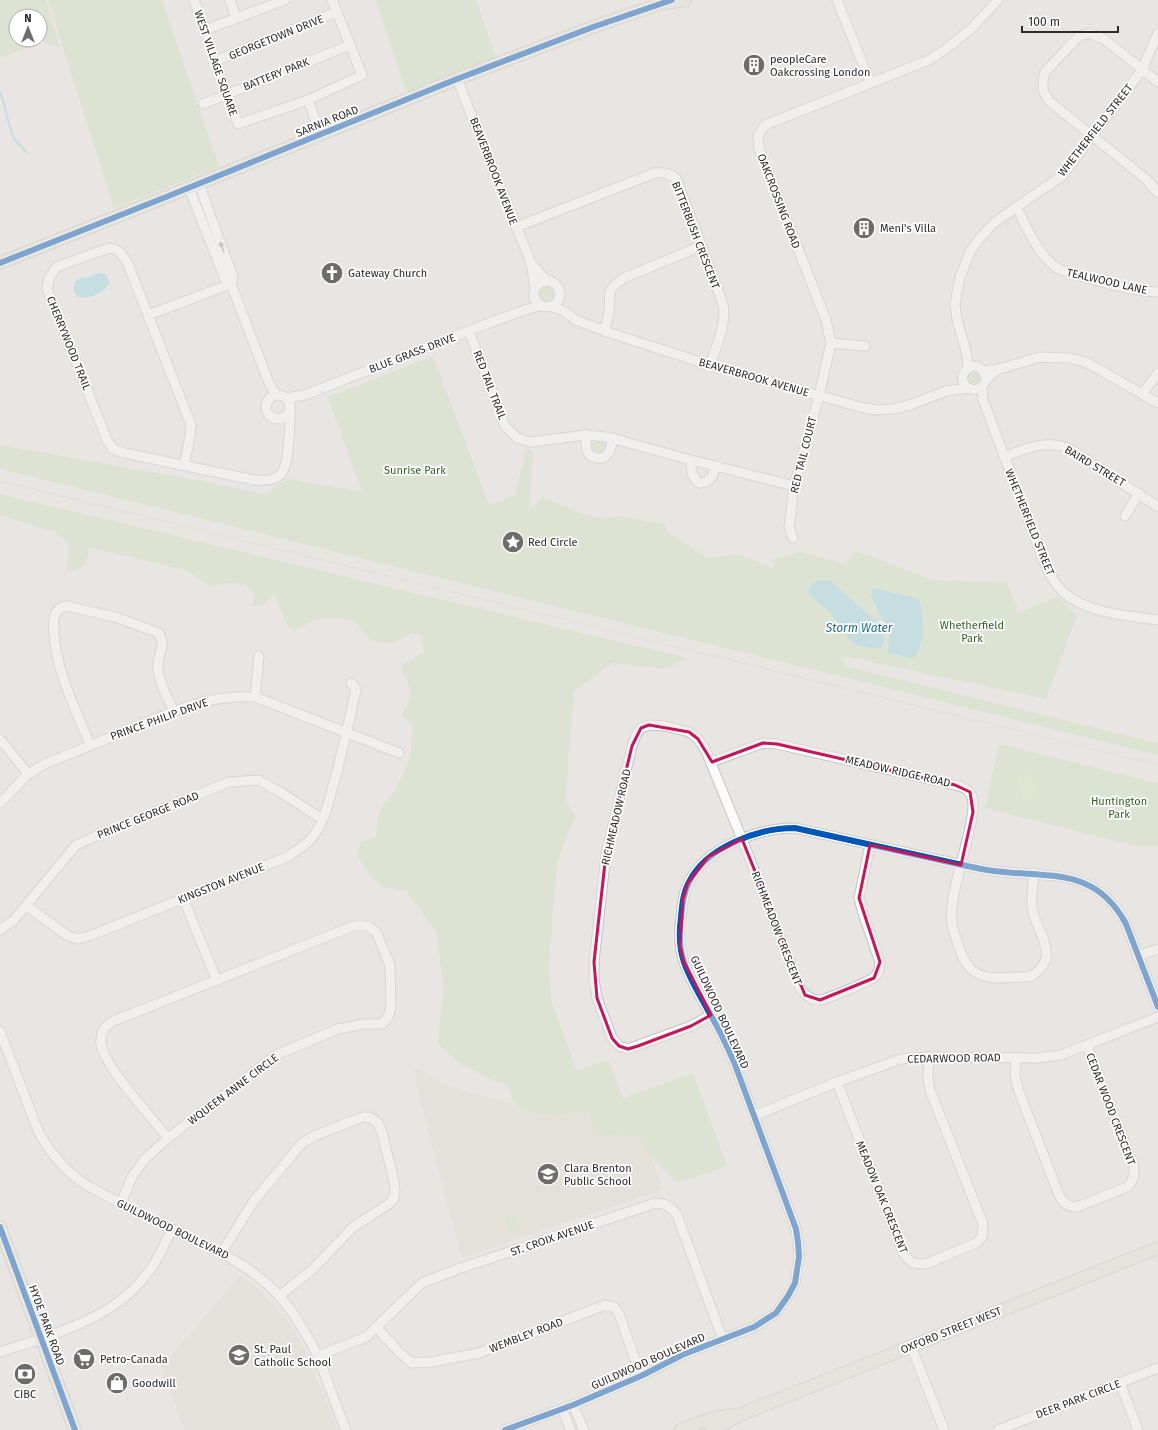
<svg xmlns="http://www.w3.org/2000/svg" width="1158" height="1430" viewBox="0 0 1158 1430" font-family="'Fira Sans',sans-serif">
<rect width="100%" height="100%" fill="#e8e5e2"/>
<g fill="#e1dbd1">
<path d="M415,1067L444,1085L515,1105L535,1113L555,1116L590,1111L596,1136L622,1135L641,1138L652,1158L662,1190L462,1258L415,1080Z"/>
<path d="M241,1275L262,1292L290,1323L305,1350L338,1430H185L161,1367Z"/>
</g>
<g fill="#cee0bf" fill-rule="evenodd">
<path d="M0,0H46L60,47L42,42L0,58ZM16,16H40V40H16Z"/>
<path d="M48,0H162L219,167L114,208Z"/>
<path d="M376,0H476L496,59L410,92L406,90Z"/>
<circle cx="546" cy="293" r="8"/>
<path d="M433,356L489,505L515,495L526,450L533,451L529,510L542,497L589,516L604,519L619,516L663,524L670,534L707,557L740,555L774,568L772,559L800,552L845,564L856,551L934,580L1007,583L1019,612L1057,597L1077,615L1046,699L843,656L844,666L1158,743V755L0,469V445L207,482L267,495L273,488L288,479L362,492L328,397Z"/>
<circle cx="974" cy="378" r="7"/>
<circle cx="599" cy="447" r="7"/>
<path d="M0,494L687,658L666,669L613,663L574,691L565,800L576,816L568,832L557,864L548,971L552,1003L577,1071L608,1059L623,1098L693,1073L727,1166L678,1183L652,1158L641,1138L622,1135L596,1136L589,1111L555,1116L535,1113L515,1105L508,1086L495,1082L461,1064L438,1044L444,987L436,931L406,891L383,887L369,875L358,857L360,843L376,837L379,811L396,789L410,758L413,726L402,715C416,691 412,690 400,667L424,652L421,636L411,633L393,643L373,641L362,632L356,622C325,614 321,616 294,631L287,625L274,593L265,603L252,607L255,593L244,584L228,583L210,586L186,570L158,564L133,557L89,548L86,564L78,569L67,570L69,543L54,532L0,515Z"/>
<path d="M999,744L1158,783V846L1138,847L985,808Z"/>
<path d="M515,1214L520,1232L510,1235L504,1217Z"/>
</g>
<path fill="#d7e3bd" d="M1030,773L1039,796L1024,802L1017,778Z"/>
<g fill="#9ed4e1">
<path d="M99,273L106,274L110,284C106,286 106,289 103,291C96,295 86,299 78,297L74,291V283L81,277L85,278Z"/>
<path d="M817,581H831L881,626L885,639L881,648H871L856,645L848,638L828,610L807,593L811,585Z"/>
<path d="M873,588L919,599L922,611L923,637L916,656L910,658L888,653L890,631L887,624L880,617L878,610L871,596Z"/>
</g>
<g fill="none" stroke-linecap="round" stroke-linejoin="round">
<path stroke="#9ed4e1" stroke-width="2" d="M0,92C6,106 7,122 13,136C16,143 23,147 27,153"/>
<g stroke="#c4c4c4" stroke-width="11">
<g id="minor">
<path d="M194,0L238,124L308,100L362,75L332,0"/>
<path d="M230,0L236,18"/>
<path d="M837,0L870,82"/>
<path d="M205,30L285,0"/>
<path d="M215,61L337,12"/>
<path d="M457,79L531,263L535,289"/>
<path d="M1158,82L1104,39L1089,33L1086,34L1079,36L1045,72L1043,79V90L1049,101L1146,179L1158,193"/>
<path d="M308,100L321,135"/>
<path d="M203,104L350,45"/>
<path d="M199,184L233,277L231,284"/>
<path d="M189,188L225,279L231,284L269,383L276,395"/>
<path d="M1017,208C1027,228 1040,260 1061,270C1092,279 1125,291 1158,292"/>
<path d="M516,227L655,173C664,172 668,173 676,178L723,304C727,324 716,346 710,365"/>
<path d="M531,263L547,281"/>
<circle cx="547" cy="294" r="13"/>
<path d="M551,306L565,312L576,320L610,333L710,365L860,407L876,410L893,409L910,405L946,391L969,388"/>
<path d="M148,315L231,284"/>
<path d="M469,331L505,426L517,438L530,442L585,435L607,437L691,460L794,486"/>
<path d="M604,331C606,324 609,317 609,310C610,291 607,289 624,278L701,246"/>
<path d="M831,343L865,346"/>
<path d="M968,368L967,355L957,320L955,304L960,277L971,250L980,238L995,222L1062,176L1142,70L1158,33"/>
<path d="M984,371L999,369L1040,357L1070,358L1086,362L1158,403"/>
<path d="M986,379C978,350 951,377 968,388C971,390 976,390 980,388C984,386 984,383 987,379C989,375 995,372 999,369"/>
<path d="M982,388L983,400L1045,564C1049,573 1054,582 1061,590C1086,614 1126,615 1158,620"/>
<path d="M1143,393L1158,373"/>
<circle cx="278" cy="407" r="12"/>
<path d="M286,398L305,395L476,328L519,312L541,305"/>
<path d="M585,435C586,440 586,446 587,451C588,454 591,456 594,457C608,462 611,449 613,438"/>
<path d="M1004,457C1028,448 1046,439 1070,449L1158,507"/>
<path d="M691,460C691,470 691,476 699,483L706,482L712,477L716,466"/>
<path d="M184,465L189,442L191,425L128,264C123,256 120,249 109,248L56,267L49,279L47,289L107,440L112,448L124,453L254,480C282,483 286,472 288,448C290,435 290,423 290,410"/>
<path d="M1125,516L1139,493"/>
<path d="M793,538L789,527L794,486L819,396L831,343L826,320L759,149L758,136L765,125L929,60L946,49L971,29L998,0"/>
<path d="M255,697L259,656"/>
<path d="M0,739L28,774"/>
<path d="M90,745C76,709 56,672 54,633C54,627 53,620 55,614C57,609 62,607 67,606L115,617L159,633C166,649 159,649 158,663C157,680 167,696 174,711"/>
<path d="M711,762L763,743L777,744L955,785C960,786 967,788 970,793C984,812 943,897 953,929C958,942 961,960 972,970C983,980 1001,978 1016,977C1020,977 1027,978 1031,976C1038,973 1043,966 1046,959C1048,953 1044,943 1043,938C1039,928 1033,917 1032,907C1031,896 1033,884 1034,873"/>
<path d="M0,803L28,774L45,764C74,752 103,740 133,728C175,711 209,694 255,697L399,753"/>
<path d="M183,898L217,981"/>
<path d="M27,906L68,936L78,939L92,935L287,857C294,852 303,847 309,841C325,825 329,799 335,779C343,749 350,719 356,689L351,683"/>
<path d="M360,925L369,927L376,932L390,965L391,1007L388,1017L382,1024H363L338,1029L278,1054L168,1138C153,1119 102,1064 101,1043C100,1033 104,1028 111,1022L351,927Z"/>
<path d="M0,930L13,921L76,845L103,833L229,782L258,780L280,792L322,819"/>
<path d="M1137,956L1158,949"/>
<path d="M711,1015L691,1026L628,1049L619,1046L612,1038L597,998L594,979V962L606,854L632,746L636,735L641,728L649,725L665,726L689,732L698,739L706,751L742,839L800,988C805,995 811,1001 820,1000C827,999 868,982 873,978C879,974 880,968 880,962L863,913L859,898L870,845"/>
<path d="M0,1031L38,1131C50,1153 65,1171 86,1185C114,1200 143,1215 172,1229C218,1251 265,1270 294,1315C302,1328 312,1342 318,1357C328,1381 336,1406 346,1430"/>
<path d="M1016,1058L1015,1075L1018,1089L1059,1195C1063,1203 1069,1207 1077,1207L1127,1187C1133,1182 1135,1175 1134,1167L1087,1046"/>
<path d="M837,1082L903,1252L907,1258L913,1263L926,1264L976,1243L982,1237L983,1224L930,1090L928,1079L929,1057"/>
<path d="M754,1116L837,1082L901,1059L929,1057L1037,1058L1061,1055L1158,1017"/>
<path d="M121,1203L132,1177L144,1160L168,1138"/>
<path d="M222,1252L253,1202L302,1143L314,1136L352,1121L363,1117H369L373,1119L378,1123L382,1133L394,1181L395,1190L394,1198L389,1204L353,1227L312,1270L279,1296"/>
<path d="M376,1327L400,1353L412,1363L431,1362L479,1353L605,1305L614,1307L619,1314L641,1376"/>
<path d="M911,1346L944,1430"/>
<path d="M0,1352C37,1340 75,1329 108,1309C125,1299 141,1283 152,1267C160,1256 166,1241 172,1229"/>
<path d="M318,1356L366,1337L422,1283L458,1269L656,1203C666,1204 671,1206 677,1215L723,1340"/>
<path d="M1120,1383L1138,1430"/>
<path d="M573,1405L584,1430"/>
<path d="M562,1409L571,1430"/>
<path d="M505,1430L573,1405L641,1376L682,1355L754,1327L776,1313L788,1296L795,1283L799,1257L798,1242L796,1229L734,1062C727,1046 719,1029 710,1014C701,997 690,980 684,962C679,948 679,932 681,917C682,906 683,893 689,882C706,847 758,828 795,828L967,866C976,868 985,870 994,871C1048,878 1095,866 1126,924L1158,1007"/>
<path d="M998,1430L1158,1368"/>
</g>
</g>
<g stroke="#c5c3c2" stroke-width="14">
<g id="major">
<path d="M666,3L685,0"/>
<path d="M0,263L166,197L457,79L593,27L672,0"/>
<path d="M0,1227L75,1430"/>
<path d="M680,1430L709,1419L733,1415"/>
<path d="M711,1430L744,1413L1158,1248"/>
</g>
</g>
<use href="#minor" stroke="#fcfbfb" stroke-width="9"/>
<use href="#major" stroke="#e5e0d6" stroke-width="12"/>
<path stroke="#dedddf" stroke-width="2" d="M0,481L1158,765"/>
<g stroke="#fff" stroke-width="8">
<g id="cycleway">
<path d="M0,263L166,197L457,79L593,27L672,0"/>
<path d="M0,1227L75,1430"/>
<path d="M505,1430L573,1405L641,1376L682,1355L754,1327L776,1313L788,1296L795,1283L799,1257L798,1242L796,1229L734,1062C727,1046 719,1029 710,1014C701,997 690,980 684,962C679,948 679,932 681,917C682,906 683,893 689,882C706,847 758,828 795,828L967,866C976,868 985,870 994,871C1048,878 1095,866 1126,924L1158,1007"/>
</g>
</g>
<use href="#cycleway" stroke="#0057b8" stroke-width="6"/>
</g>
<defs><path id="oneway-solid" d="M-6-.8H1V-3.2L6.5 0L1 3.2V.8H-6Z"/></defs>
<use fill="#9e9d9d" href="#oneway-solid" transform="translate(222 247) rotate(-110)"/>
<path d="M0 0H1158V1430H0ZM649,725L689,732L698,739L712,762L763,743L777,744L955,785L970,792L973,812L961,865L870,845L859,898L880,962L874,978L820,1000L805,995L742,839L708,857L688,883L683,899L680,946L684,962L711,1015L691,1026L638,1046L628,1049L619,1046L612,1038L597,998L594,962L606,854L632,746L641,728Z" fill="#e8e5e2" fill-opacity=".55" fill-rule="evenodd"/>
<path fill="none" stroke="#c2185b" stroke-width="3" stroke-linejoin="round" d="M649,725L689,732L698,739L712,762L763,743L777,744L955,785L970,792L973,812L961,865L870,845L859,898L880,962L874,978L820,1000L805,995L742,839L708,857L688,883L683,899L680,946L684,962L711,1015L691,1026L638,1046L628,1049L619,1046L612,1038L597,998L594,962L606,854L632,746L641,728Z"/>
<defs>
<g id="building-disc" transform="scale(1.15)"><circle r="9.5" fill="#6d6c6b" stroke="#fff"/><path d="M-4-6H4V6H1V3H-1V6H-4ZM-2.5-4.3h1.7v1.8h-1.7ZM.8-4.3h1.7v1.8H.8ZM-2.5-1h1.7V.8h-1.7ZM.8-1h1.7V.8H.8Z" fill="#fff"/></g>
<g id="church-disc" transform="scale(1.15)"><circle r="9.5" fill="#6d6c6b" stroke="#fff"/><path d="M-1.2-6h2.4v3.5h3.3v2.4h-3.3V6h-2.4V-.1h-3.3v-2.4h3.3Z" fill="#fff"/></g>
<g id="sight-disc" transform="scale(1.15)"><circle r="9.5" fill="#6d6c6b" stroke="#fff"/><path d="M0-6L1.8-2.2L6-1.7L2.9 1.2L3.7 5.4L0 3.3L-3.7 5.4L-2.9 1.2L-6-1.7L-1.8-2.2Z" fill="#fff"/></g>
<g id="school-disc" transform="scale(1.15)"><circle r="9.5" fill="#6d6c6b" stroke="#fff"/><path d="M0-5L7-2L0 1L-7-2ZM-4 1L0 2.5L4 1V4Q0 6-4 4Z" fill="#fff"/></g>
<g id="supermarket-disc" transform="scale(1.15)"><circle r="9.5" fill="#6d6c6b" stroke="#fff"/><path d="M-6-5.5h2.5l.6 2H6L4.5 2H-2.5L-4.4-4H-6ZM-1.5 3.2a1.3 1.3 0 1 0 .1 0ZM3 3.2a1.3 1.3 0 1 0 .1 0Z" fill="#fff"/></g>
<g id="bank-disc" transform="scale(1.15)"><circle r="9.5" fill="#6d6c6b" stroke="#fff"/><path d="M-6-4H6V4H-6ZM0-2.3a2.3 2.3 0 1 0 0 4.6a2.3 2.3 0 1 0 0-4.6Z" fill="#fff"/></g>
<g id="shop-disc" transform="scale(1.15)"><circle r="9.5" fill="#6d6c6b" stroke="#fff"/><path d="M-5-2.5h2.3a2.7 3.5 0 0 1 5.4 0H5L5.5 6h-11ZM-1.5-2.5h3a1.5 2.3 0 0 0-3 0Z" fill="#fff"/></g>
</defs>
<g fill-rule="evenodd">
<use href="#building-disc" x="754" y="65"/>
<use href="#building-disc" x="864" y="228"/>
<use href="#church-disc" x="332" y="273"/>
<use href="#sight-disc" x="513" y="542"/>
<use href="#school-disc" x="548" y="1174"/>
<use href="#school-disc" x="239" y="1355"/>
<use href="#supermarket-disc" x="84" y="1359"/>
<use href="#bank-disc" x="25" y="1374"/>
<use href="#shop-disc" x="117" y="1383"/>
</g>
<g text-anchor="middle" stroke-width="3.5" stroke-linejoin="round" paint-order="stroke">
<g font-size="11" fill="#2b2b2b" stroke="#fff">
<text transform="translate(276 37) rotate(-22)" y="4">GEORGETOWN DRIVE</text>
<text transform="translate(216 63) rotate(71)" y="4">WEST VILLAGE SQUARE</text>
<text transform="translate(276 74) rotate(-22)" y="4">BATTERY PARK</text>
<text transform="translate(327 121) rotate(-22)" y="4">SARNIA ROAD</text>
<text transform="translate(1095 130) rotate(-52)" y="4">WHETHERFIELD STREET</text>
<text transform="translate(494 171) rotate(69)" y="4">BEAVERBROOK AVENUE</text>
<text transform="translate(779 201) rotate(69)" y="4">OAKCROSSING ROAD</text>
<text transform="translate(696 235) rotate(69)" y="4">BITTERBUSH CRESCENT</text>
<text transform="translate(1107 281) rotate(13)" y="4">TEALWOOD LANE</text>
<text transform="translate(69 343) rotate(68)" y="4">CHERRYWOOD TRAIL</text>
<text transform="translate(412 353) rotate(-21)" y="4">BLUE GRASS DRIVE</text>
<text transform="translate(754 377) rotate(16)" y="4">BEAVERBROOK AVENUE</text>
<text transform="translate(490 385) rotate(69)" y="4">RED TAIL TRAIL</text>
<text transform="translate(803 455) rotate(-76)" y="4">RED TAIL COURT</text>
<text transform="translate(1095 466) rotate(31)" y="4">BAIRD STREET</text>
<text transform="translate(1030 522) rotate(68)" y="4">WHETHERFIELD STREET</text>
<text transform="translate(159 719) rotate(-20)" y="4">PRINCE PHILIP DRIVE</text>
<text transform="translate(898 771) rotate(13)" y="4">MEADOW RIDGE ROAD</text>
<text transform="translate(148 815) rotate(-22)" y="4">PRINCE GEORGE ROAD</text>
<text transform="translate(616 817) rotate(-77)" y="4">RICHMEADOW ROAD</text>
<text transform="translate(221 883) rotate(-22)" y="4">KINGSTON AVENUE</text>
<text transform="translate(777 928) rotate(69)" y="4">RICHMEADOW CRESCENT</text>
<text transform="translate(720 1012) rotate(65)" y="4">GUILDWOOD BOULEVARD</text>
<text transform="translate(954 1058) rotate(-1)" y="4">CEDARWOOD ROAD</text>
<text transform="translate(233 1089) rotate(-37)" y="4">WQUEEN ANNE CIRCLE</text>
<text transform="translate(1111 1109) rotate(69)" y="4">CEDAR WOOD CRESCENT</text>
<text transform="translate(882 1197) rotate(68)" y="4">MEADOW OAK CRESCENT</text>
<text transform="translate(173 1229) rotate(26)" y="4">GUILDWOOD BOULEVARD</text>
<text transform="translate(552 1238) rotate(-19)" y="4">ST. CROIX AVENUE</text>
<text transform="translate(47 1325) rotate(70)" y="4">HYDE PARK ROAD</text>
<text transform="translate(951 1330) rotate(-22)" y="4">OXFORD STREET WEST</text>
<text transform="translate(526 1335) rotate(-21)" y="4">WEMBLEY ROAD</text>
<text transform="translate(648 1361) rotate(-24)" y="4">GUILDWOOD BOULEVARD</text>
<text transform="translate(1078 1399) rotate(-21)" y="4">DEER PARK CIRCLE</text>
</g>
<g font-size="11" fill="#2b2b2b" stroke="#fff" text-anchor="start">
<text x="770" y="63">peopleCare<tspan x="770" dy="13">Oakcrossing London</tspan></text>
<text x="880" y="232">Meni's Villa</text>
<text x="348" y="277">Gateway Church</text>
<text x="528" y="546">Red Circle</text>
<text x="564" y="1172">Clara Brenton<tspan x="564" dy="13">Public School</tspan></text>
<text x="254" y="1353">St. Paul<tspan x="254" dy="13">Catholic School</tspan></text>
<text x="100" y="1363">Petro-Canada</text>
<text x="132" y="1387">Goodwill</text>
<text x="25" y="1398" text-anchor="middle">CIBC</text>
</g>
<g font-size="11" fill="#335f23" stroke="#fff">
<text x="415" y="474">Sunrise Park</text>
<text x="972" y="629">Whetherfield<tspan x="972" dy="13">Park</tspan></text>
<text x="1119" y="805">Huntington<tspan x="1119" dy="13">Park</tspan></text>
</g>
<g font-size="12" font-style="italic" fill="#1e6d8c" stroke="#fff">
<text x="859" y="632">Storm Water</text>
</g>
</g>
<g transform="translate(28 28)"><circle r="19" fill="#ffffff" stroke="#aaaaaa"/>
<path d="M0-3L7 15L0 10L-7 15Z" fill="#6d6c6b"/>
<text y="-6" font-size="11" font-weight="bold" text-anchor="middle" fill="#2b2b2b">N</text>
</g>
<path d="M1022 26v6h96v-6" fill="none" stroke="#2b2b2b" stroke-width="2"/>
<text x="1028" y="26" font-size="12" fill="#2b2b2b" stroke="#ffffff" stroke-width="3" paint-order="stroke">100 m</text>
</svg>
